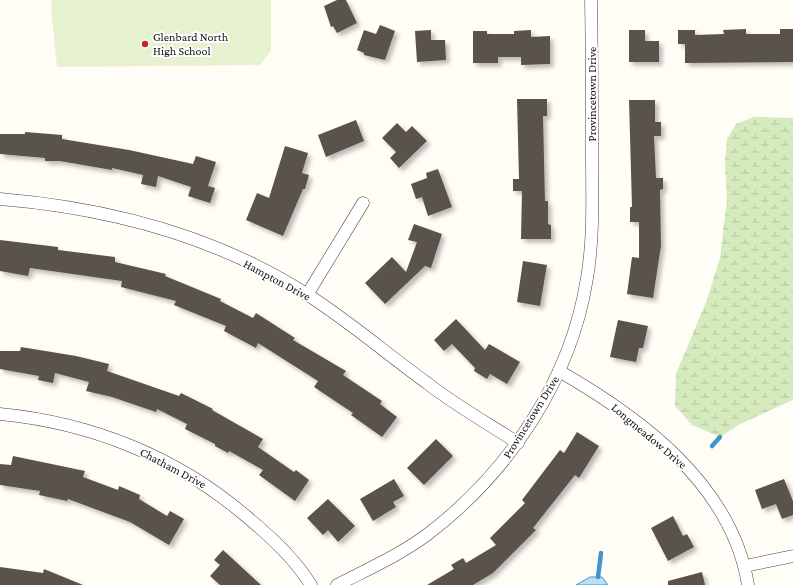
<svg xmlns="http://www.w3.org/2000/svg" width="793" height="585" viewBox="0 0 793 585" font-family="'Crimson Pro',serif">
<defs>
<pattern id="wetland-marsh" width="20" height="14" patternUnits="userSpaceOnUse"><rect width="20" height="14" fill="#d5ebbd"/><path d="M1 5h8M5 5V1M11 12h8M15 12V8" fill="none" stroke="#b6c8a1"/></pattern>
<filter id="shadow"><feDropShadow dx="3.5" dy="3.5" stdDeviation="2" flood-color="#0004"/></filter>
</defs>
<rect width="100%" height="100%" fill="#fffdf5"/>
<path fill="url(#wetland-marsh)" d="M754,117L793,118V400L740,424L720,437L692,425L675,406L676,374L707,300L720,258L727,199L725,162L727,139L736,124Z"/>
<path fill="#e6f2cf" d="M52,0H271V51L260,65L57,67L51,8Z"/>
<path fill="#b9e0f7" stroke="#3f96cf" d="M590,577H602L608,585H576Z"/>
<g fill="none" stroke-linecap="round" stroke-linejoin="round">
<g stroke="#3f96cf" stroke-width="4.5">
<path d="M712,446L720,437"/>
<path d="M598,577L601,553"/>
</g>
</g>
<g fill="#5a524d" filter="url(#shadow)">
<path d="M337,0H346L357,23L337,33L333,26L331,27L324,6Z"/>
<path d="M380,25L395,31L385,60L364,55V53L357,50L364,30L376,34Z"/>
<path d="M746,29V34H780V29H793V62L685,63V44H678V30H695V35L724,34L723,30Z"/>
<path d="M431,30V40H445L446,60L417,62L415,31Z"/>
<path d="M531,30V37L550,36V64L521,65V57H498V63H473V31H487V34H514V31Z"/>
<path d="M629,30H645V41H659V62H629Z"/>
<path d="M517,99H547V116H543L545,201H548V224L551,225V239H521L522,191H513V179H519Z"/>
<path d="M629,100H655V122H661V136H654L656,178H663V189L660,190L661,246L653,298L627,294L632,257L639,258V222H630V207H632Z"/>
<path d="M356,120L364,141L326,157L318,135Z"/>
<path d="M397,123L406,132L412,126L427,141L399,168L390,158L396,152L382,138Z"/>
<path d="M25,132L62,135V139L129,150L193,164L196,156L216,162L208,186L215,188L210,203L188,196L191,187L158,176L156,187L141,184L143,175L112,168V170L60,161H45V158L0,154V134H25Z"/>
<path d="M285,146L308,153L302,173L309,175L305,189H303L283,236L246,220L257,193L269,198Z"/>
<path d="M438,169L452,207L428,216L422,197L416,199L411,184L427,178L426,173Z"/>
<path d="M414,224L442,234L431,268L425,266L385,304L365,283L392,257L406,272L417,242L408,240Z"/>
<path d="M0,240L58,247V250L115,257V262L166,274L165,276L221,299L220,301L253,318L256,313L295,338L293,340L346,371L343,375L382,401L380,404L397,417L382,437L351,415L353,413L314,387L318,381L258,343L256,348L224,331L226,326L174,305L176,301L121,287L122,281L30,268L28,276L0,271Z"/>
<path d="M523,261L547,265L540,306L517,302Z"/>
<path d="M456,319L485,350L489,344L520,362L507,384L490,374L487,379L474,371L475,368L452,344L444,351L434,340Z"/>
<path d="M618,320L648,326L643,348H639L636,362L610,357Z"/>
<path d="M21,347L76,356L109,364L107,371L179,396L181,393L213,409L212,410L263,439L258,447L294,472L296,470L309,480L295,501L259,475L263,470L229,451L228,453L215,446V444L185,429L187,424L157,409L156,412L112,397L86,391L89,382L55,373L53,383L38,380L39,376L0,369V351H20Z"/>
<path d="M577,432L599,446L579,478L575,475L533,528L536,530L493,573L473,585H427L454,569L451,565L463,558L466,563L496,545L490,538L525,503L522,500L560,450L564,453Z"/>
<path d="M436,439L453,456L424,485L407,468Z"/>
<path d="M13,456L85,471L83,477L118,490L119,486L140,495L139,499L167,516L170,511L184,519L169,545L130,522L68,499L67,501L39,495L40,491L0,485V464L11,465Z"/>
<path d="M394,479L404,496L393,502L396,507L373,521L360,499Z"/>
<path d="M784,479L793,501V515L782,519L776,504L762,509L755,490Z"/>
<path d="M328,499L355,526L338,542L328,530L323,535L307,518Z"/>
<path d="M673,516L683,536L687,534L694,547L668,561L651,528Z"/>
<path d="M223,550L261,585H220L210,576L220,565L214,560Z"/>
<path d="M0,567L43,573L44,569L83,585H0Z"/>
<path d="M702,572L705,585H668V581Z"/>
</g>
<g fill="none" stroke-linecap="round" stroke-linejoin="round">
<g stroke="#444" stroke-width="13">
<g id="minor">
<path d="M0,199C108,208 216,236 308,295C350,322 387,354 427,383C455,405 487,423 518,443"/>
<path d="M307,295L363,203"/>
<path d="M559,371C641,418 732,485 748,585"/>
<path d="M0,414C92,423 177,457 247,517C272,538 294,558 311,585"/>
<path d="M745,566L793,556"/>
<path d="M337,585C368,569 400,555 428,534C509,472 571,380 587,278C594,237 592,197 592,156C592,104 592,52 591,0"/>
</g>
</g>
<use href="#minor" stroke="#fff" stroke-width="12"/>
</g>
<circle fill="#c4262e" stroke="#fff" stroke-width="1.5" cx="145" cy="44" r="4"/>
<g text-anchor="middle" stroke-width="4" stroke-linejoin="round" paint-order="stroke">
<g font-size="12" fill="#111" stroke="#fff" text-anchor="start">
<text x="153" y="41">Glenbard North<tspan x="153" dy="14">High School</tspan></text>
</g>
<g font-size="12" fill="#111" stroke="#fff">
<text transform="translate(592 94) rotate(-90)" y="4">Provincetown Drive</text>
<text transform="translate(277 280) rotate(28)" y="4">Hampton Drive</text>
<text transform="translate(531 417) rotate(-58)" y="4">Provincetown Drive</text>
<text transform="translate(649 436) rotate(40)" y="4">Longmeadow Drive</text>
<text transform="translate(173 468) rotate(28)" y="4">Chatham Drive</text>
</g>
</g>
</svg>
